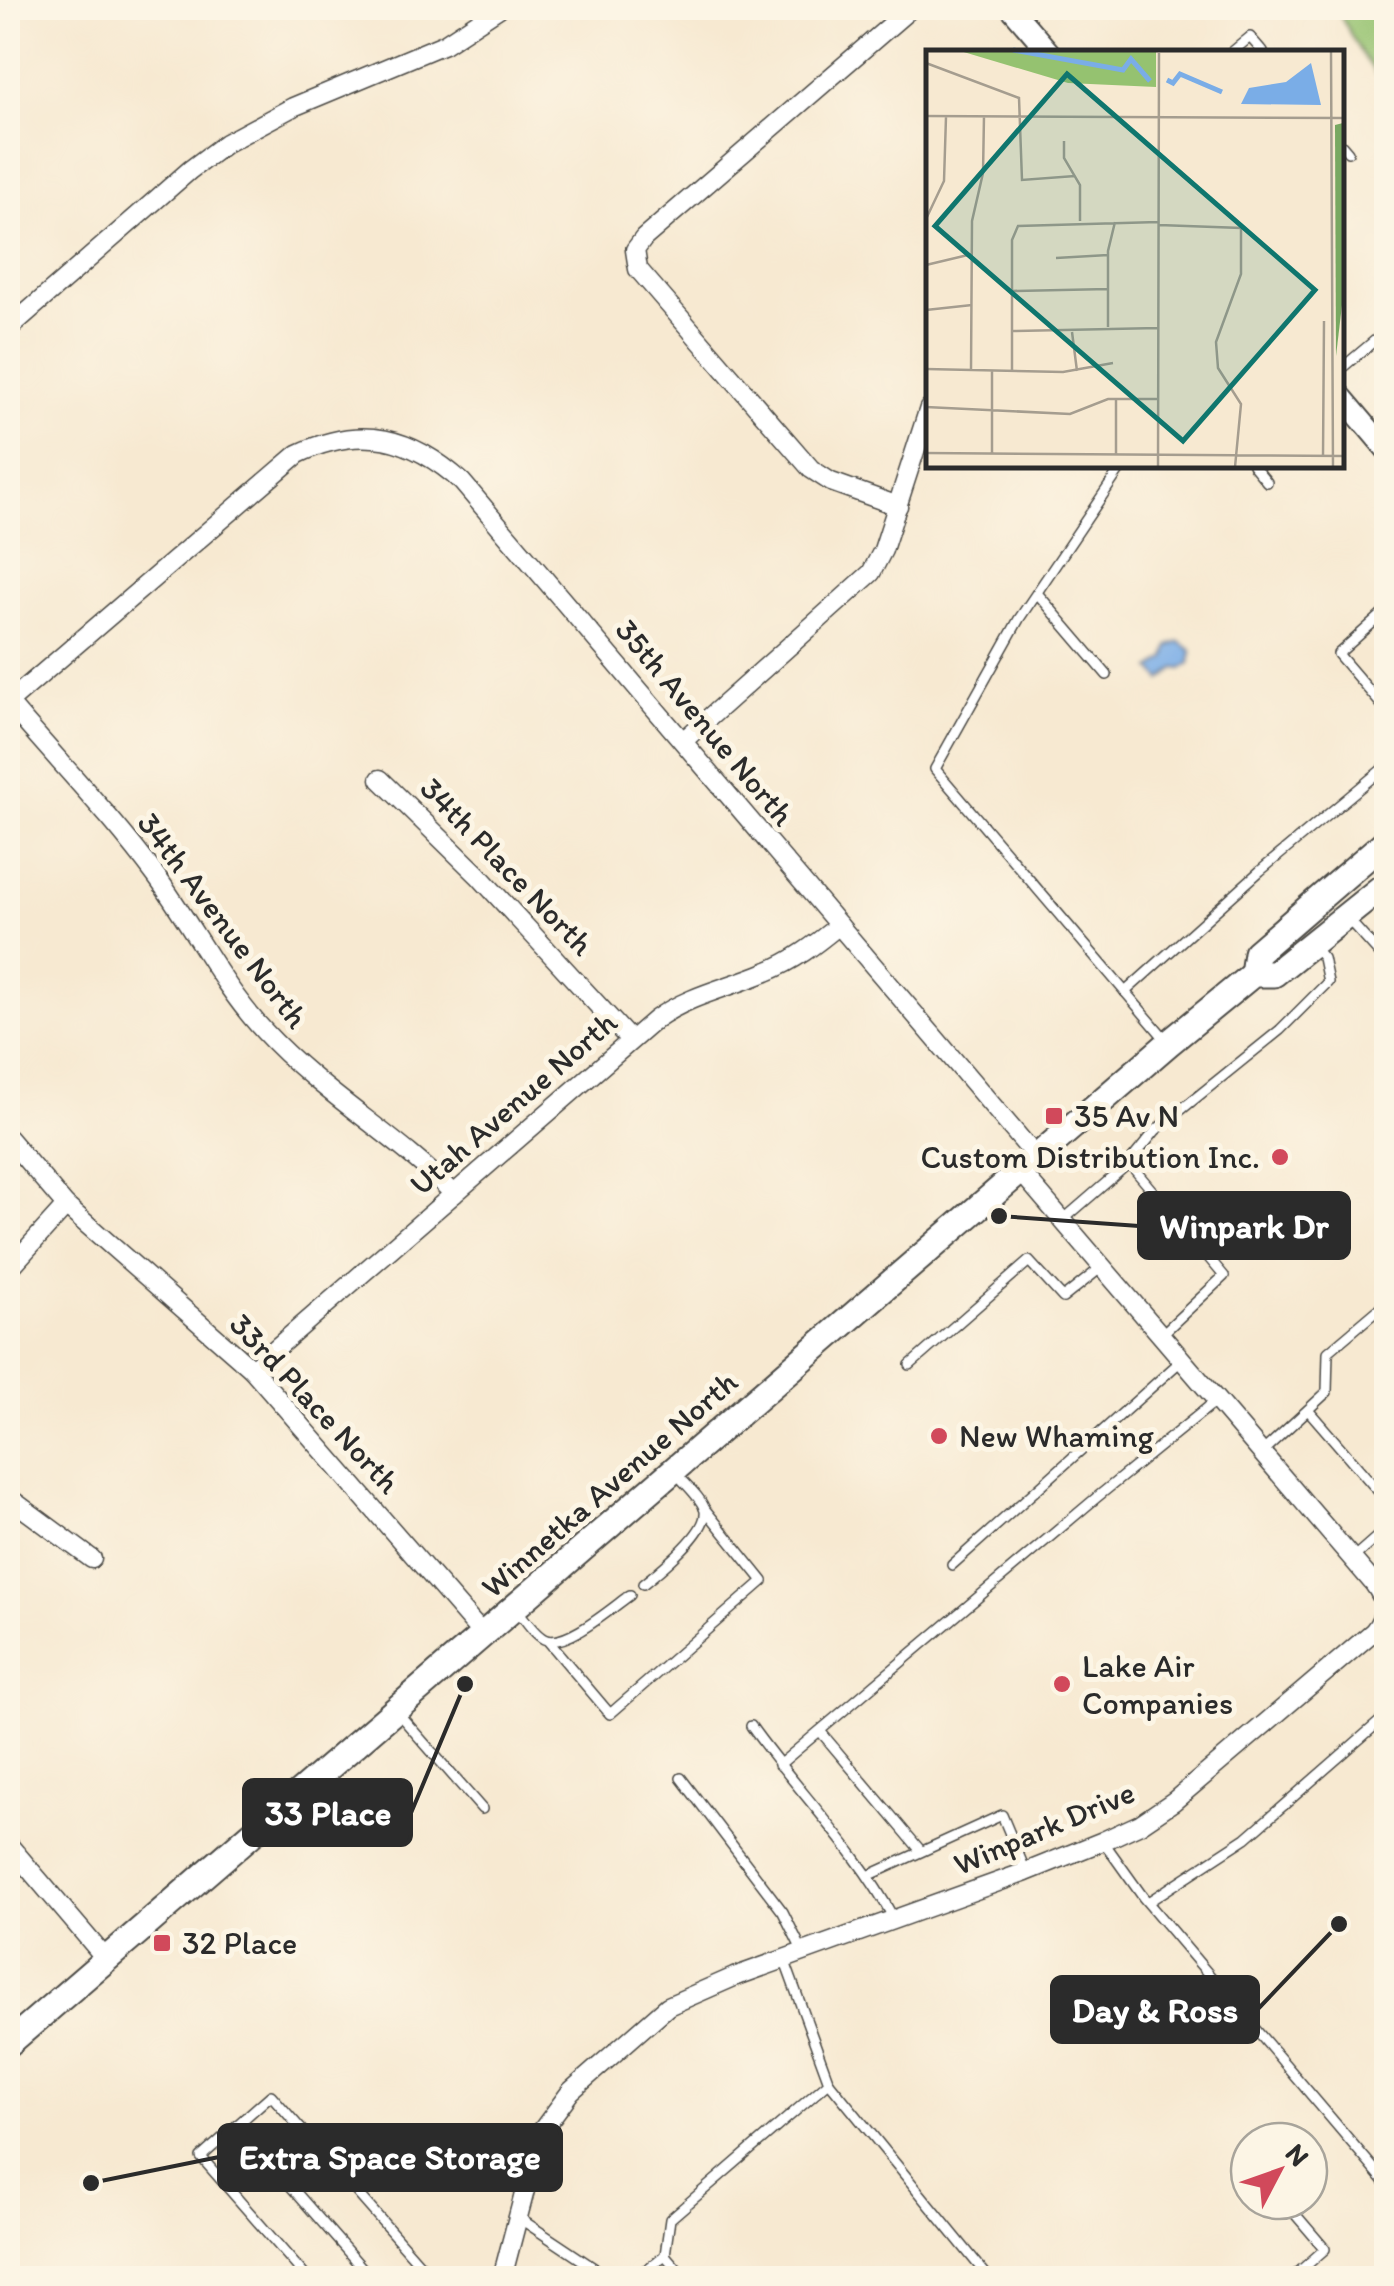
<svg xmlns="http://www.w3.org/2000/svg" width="1394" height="2286" viewBox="0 0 1394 2286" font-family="Itim,sans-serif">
<rect width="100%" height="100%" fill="#fcf5e5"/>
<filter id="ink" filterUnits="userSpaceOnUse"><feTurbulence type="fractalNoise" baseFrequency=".01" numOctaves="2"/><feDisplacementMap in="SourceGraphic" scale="20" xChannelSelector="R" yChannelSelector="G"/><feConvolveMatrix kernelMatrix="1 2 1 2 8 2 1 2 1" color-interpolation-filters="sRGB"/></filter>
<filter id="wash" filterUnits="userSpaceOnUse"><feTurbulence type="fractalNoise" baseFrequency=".0048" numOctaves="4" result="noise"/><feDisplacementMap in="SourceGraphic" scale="40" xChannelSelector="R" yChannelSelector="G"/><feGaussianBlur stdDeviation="2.25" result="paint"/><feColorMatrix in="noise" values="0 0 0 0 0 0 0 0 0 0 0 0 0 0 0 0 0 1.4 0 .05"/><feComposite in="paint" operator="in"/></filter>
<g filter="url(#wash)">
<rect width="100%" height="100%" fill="#f7e9d1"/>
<path fill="#95c270" stroke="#60764e" stroke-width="2.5" d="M1336,8H1386V88L1358,48Z"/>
<path fill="#7aade7" stroke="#526c89" stroke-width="2.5" d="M1180,642L1192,651L1190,663L1182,669L1175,668L1162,680L1152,669L1166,658L1169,646Z"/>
</g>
<g filter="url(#ink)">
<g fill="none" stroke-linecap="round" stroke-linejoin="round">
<g stroke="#4a4844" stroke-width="12">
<g id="service">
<path d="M1232,52L1250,37L1263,52"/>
<path d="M1342,145L1348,152"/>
<path d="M1342,368L1386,331"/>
<path d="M1123,465L1019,619L935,769L1167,1041"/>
<path d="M1253,465L1267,482"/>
<path d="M1037,593L1107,675"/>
<path d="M1386,611L1338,654L1386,710"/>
<path d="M1348,919L1386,961"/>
<path d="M1125,992L1260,871L1386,766"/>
<path d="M1129,1163L1156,1130L1280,1030L1328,982L1323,958L1314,947"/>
<path d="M1063,1220L1129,1163L1224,1276L1161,1335"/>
<path d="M910,1365L1029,1261L1063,1298L1103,1266"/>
<path d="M1308,1410L1386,1500"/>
<path d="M1262,1452L1327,1392L1328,1352L1380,1308"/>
<path d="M1353,1558L1386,1529"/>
<path d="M952,1565L1182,1360"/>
<path d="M643,1584C658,1572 708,1532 705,1511C703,1499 684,1483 676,1473"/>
<path d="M516,1608C524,1618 533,1633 544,1639C564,1650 613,1607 630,1595"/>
<path d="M549,1642L610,1714L763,1581L704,1508"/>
<path d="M397,1712L482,1809"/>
<path d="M751,1726C798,1792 856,1848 894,1919"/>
<path d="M820,1731L921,1851"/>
<path d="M779,1765L1096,1498L1217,1400"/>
<path d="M681,1778L783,1912L803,1952"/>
<path d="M1103,1841L1143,1897L1386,2183"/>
<path d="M870,1875L1002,1815L1026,1872"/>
<path d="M1148,1902L1246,1838L1386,1716"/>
<path d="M829,2082L989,2278"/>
<path d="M237,2125L371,2278"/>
<path d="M1284,2201L1325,2249L1292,2278"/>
<path d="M519,2218L609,2278"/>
<path d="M665,2255L670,2219L829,2082L784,1959"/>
<path d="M307,2278L201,2157L271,2095L432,2278"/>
<path d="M636,2278L665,2255L685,2278"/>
</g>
</g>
<g stroke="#4a4844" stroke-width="21">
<g id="minor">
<path d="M8,329L190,170L226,143L293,107L444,44L499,8"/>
<path d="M898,506L831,482L811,469L638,269L635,250L644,238L911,8"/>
<path d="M8,702C57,760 111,815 156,876C193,926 221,985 264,1031C321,1093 395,1134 454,1194"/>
<path d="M8,703L298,454C361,423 412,437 462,482L1037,1158"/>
<path d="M683,741L871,573L883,550L929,408"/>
<path d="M380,779L478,875L630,1040"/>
<path d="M8,1138L66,1206L252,1369L483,1635"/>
<path d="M8,1270L66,1206"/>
<path d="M252,1369L656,1019C690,995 728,988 766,972C794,961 816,944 839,925"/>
<path d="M8,1497L92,1559"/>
<path d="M8,1844L106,1959"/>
<path d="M502,2278L540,2133L571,2091L668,2006L734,1977L1026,1872L1103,1841L1140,1824L1174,1801L1374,1631C1387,1614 1387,1601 1374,1584L1022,1173"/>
</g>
</g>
<g stroke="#4a4844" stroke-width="24">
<g id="tertiary">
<path d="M1011,8L1049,52"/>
<path d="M1342,397L1386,449"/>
</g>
</g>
<g stroke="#4a4844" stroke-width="29">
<g id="secondary">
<path d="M1253,974L1256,953L1386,841"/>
<path d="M8,2044L1169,1043L1253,974H1274L1386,884"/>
</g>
</g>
<use href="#service" stroke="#fff" stroke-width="9"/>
<use href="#minor" stroke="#fff" stroke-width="18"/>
<use href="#tertiary" stroke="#fff" stroke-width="20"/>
<use href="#secondary" stroke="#fff" stroke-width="25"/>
</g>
</g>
<g fill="#d1495b" stroke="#fcf5e5" stroke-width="4">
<rect x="1044" y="1106" width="20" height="20" rx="5"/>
<circle cx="1280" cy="1157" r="10"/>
<circle cx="939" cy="1436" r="10"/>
<circle cx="1062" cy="1684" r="10"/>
<rect x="152" y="1933" width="20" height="20" rx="5"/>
</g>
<g text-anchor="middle" stroke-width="10" stroke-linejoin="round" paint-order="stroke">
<g font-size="32" fill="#2b2b2b" stroke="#fcf5e5">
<text transform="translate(705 722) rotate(50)" y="11">35th Avenue North</text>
<text transform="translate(507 866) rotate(46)" y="11">34th Place North</text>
<text transform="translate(223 920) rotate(53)" y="11">34th Avenue North</text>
<text transform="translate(513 1103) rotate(-41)" y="11">Utah Avenue North</text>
<text transform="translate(315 1403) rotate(47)" y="11">33rd Place North</text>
<text transform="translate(609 1484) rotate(-41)" y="11">Winnetka Avenue North</text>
<text transform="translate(1044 1828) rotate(-23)" y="11">Winpark Drive</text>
</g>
<g font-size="32" fill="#2b2b2b" stroke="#fcf5e5" text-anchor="start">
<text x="1074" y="1127">35 Av N</text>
<text x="1260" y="1168" text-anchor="end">Custom Distribution Inc.</text>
<text x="959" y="1447">New Whaming</text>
<text x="1082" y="1677">Lake Air<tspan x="1082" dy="37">Companies</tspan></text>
<text x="182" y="1954">32 Place</text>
</g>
</g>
<g transform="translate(926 50)">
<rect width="418" height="418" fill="#f7e9d1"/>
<path d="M31,0H230V37L142,33Z" fill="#95c270"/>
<path d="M417,73L418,238L410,306L409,75Z" fill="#78a862"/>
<path d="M385,13L395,55L315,54L323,38L360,32Z" fill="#7aade7"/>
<path fill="none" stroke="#7aade7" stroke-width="5" d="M87,0L197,20L205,9L224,31M241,30L247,33L254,24L296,42"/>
<path fill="none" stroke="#a59d8f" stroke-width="2.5" d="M405,0L407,417M0,13L93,48L96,130L149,126M0,66L418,68M138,91V108L154,135V171M0,169L18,131L20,67M233,175L315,178V224L290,292L292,318L315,354L309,417M130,208L182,205M0,215L46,204M86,241L182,239M0,260L46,255M182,277V201L189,172M86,281L232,278M146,282L151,321M0,319L137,322L187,313M45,320L46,171L57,123L58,66M86,320V190L92,176L232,172M0,357L144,364L182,349H232M0,403L418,406M66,404V320M190,405V349M397,406L398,271M232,417L233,3"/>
<path fill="#0f766e" fill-opacity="0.15" stroke="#0f766e" stroke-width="5" d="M141,24L389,240L257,391L9,176Z"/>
<rect width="418" height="418" fill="none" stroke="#2b2b2b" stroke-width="5"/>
</g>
<path fill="none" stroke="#2b2b2b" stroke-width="4" d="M999 1216L1139 1226M465 1684L411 1813M1339 1924L1258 2009M91 2183L219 2157"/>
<g fill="#2b2b2b" stroke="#fcf5e5" stroke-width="4">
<circle cx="999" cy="1216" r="10"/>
<circle cx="465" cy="1684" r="10"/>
<circle cx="1339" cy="1924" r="10"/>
<circle cx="91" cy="2183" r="10"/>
</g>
<g fill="#2b2b2b" stroke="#2b2b2b" stroke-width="4">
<rect x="1139" y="1193" width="210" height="65" rx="10"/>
<rect x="244" y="1780" width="167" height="65" rx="10"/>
<rect x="1052" y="1977" width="206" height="65" rx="10"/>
<rect x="219" y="2125" width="342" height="65" rx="10"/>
</g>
<g font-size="35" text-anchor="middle" font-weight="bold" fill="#fff">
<text x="1244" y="1238">Winpark Dr</text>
<text x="328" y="1825">33 Place</text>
<text x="1155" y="2022">Day &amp; Ross</text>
<text x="390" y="2169">Extra Space Storage</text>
</g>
<rect width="1394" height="2286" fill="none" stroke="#fcf5e5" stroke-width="40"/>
<g transform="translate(1279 2171) rotate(49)"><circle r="48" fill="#fcf5e5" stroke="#a8a49b" stroke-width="2.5"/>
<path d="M0-8L18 38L0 25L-18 38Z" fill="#d1495b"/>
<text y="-15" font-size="28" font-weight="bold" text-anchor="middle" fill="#2b2b2b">N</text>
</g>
</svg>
